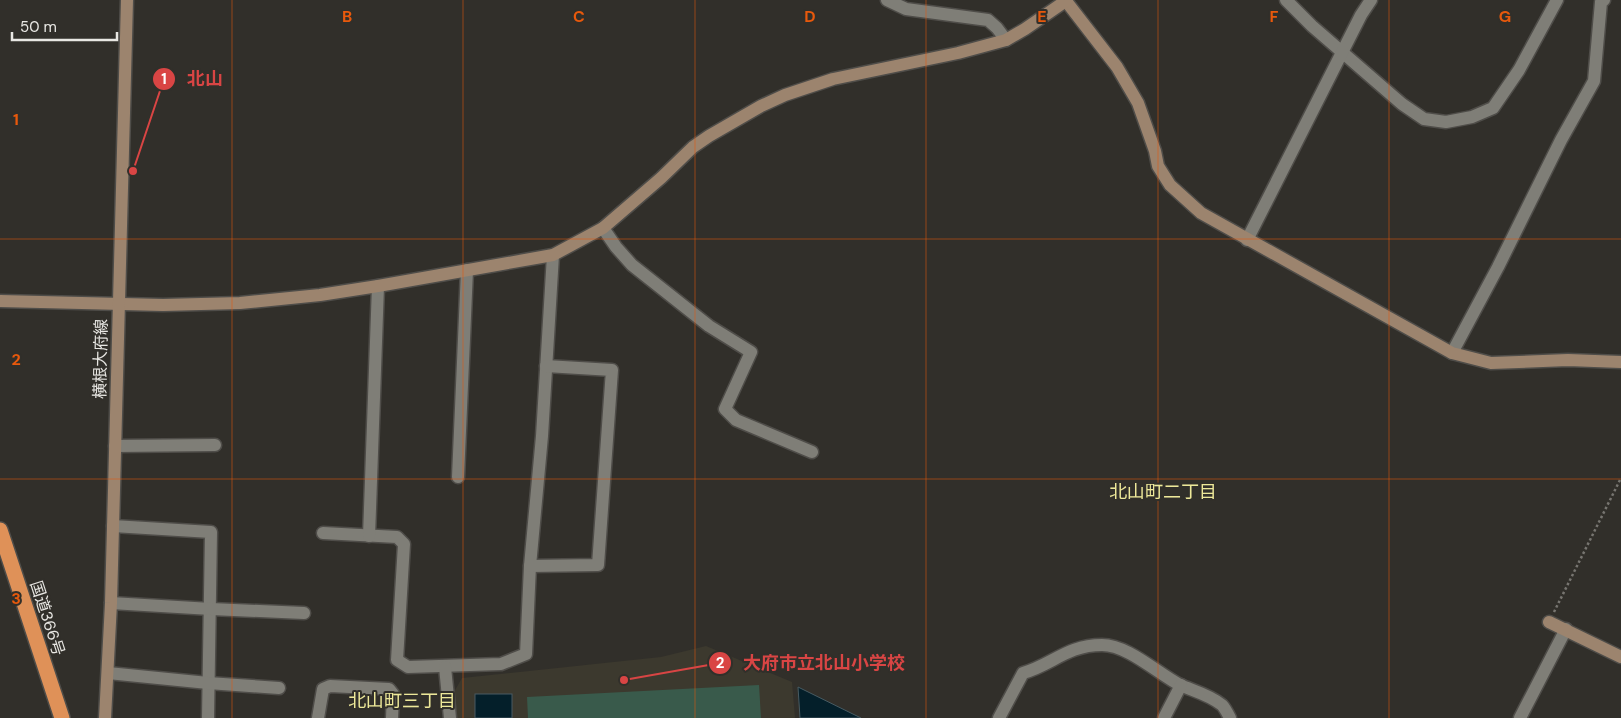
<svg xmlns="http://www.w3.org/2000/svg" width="1621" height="718" viewBox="0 0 1621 718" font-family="'DM Sans','Noto Sans JP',sans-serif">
<rect width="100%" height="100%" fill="#312f2a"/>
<path fill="#3c392e" d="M706,646L792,682L795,718H457L454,692L462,678L661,657Z"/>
<path fill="#395a4b" d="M759,685L761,718H528L527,697Z"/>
<g fill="#041f2a" stroke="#485b62">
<path d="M798,687L861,718H800Z"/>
<rect x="475" y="694" width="37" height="24"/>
</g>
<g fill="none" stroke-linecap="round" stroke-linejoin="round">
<g stroke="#4f4d49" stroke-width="15">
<g id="street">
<path d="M887,0L906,9L988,20L997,28L1006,40"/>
<path d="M1286,0L1312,26L1402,104L1424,119L1446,122L1472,117L1493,108L1519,70L1557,0"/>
<path d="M603,228L616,247L632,265L709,326L751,352L725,409L736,420L812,452"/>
<path d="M1247,240L1361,15L1371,0"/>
<path d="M1452,353L1498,267L1561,140L1594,81L1601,2L1604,0"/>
<path d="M115,446L215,445"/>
<path d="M458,477L467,270"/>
<path d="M113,526L211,532L208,718"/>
<path d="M323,533L397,537L404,544L397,660L408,667L501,664L526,654L530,566L542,436L553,255"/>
<path d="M369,536L378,286"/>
<path d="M530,566L598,565L612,370L546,366"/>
<path d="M111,603L211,609L304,613"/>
<path d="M445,667L450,718"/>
<path d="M108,673L208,683L279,688"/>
<path d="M318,718L323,689L330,686L389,689L393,694L392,718"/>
<path d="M999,718L1023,673C1052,665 1067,645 1102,645C1128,645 1157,673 1180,685C1194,691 1210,695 1222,705C1225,708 1228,714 1230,718"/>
<path d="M1164,718L1181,685"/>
<path d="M1520,718L1566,629"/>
</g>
</g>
<g stroke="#4f4d49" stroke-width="15">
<g id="secondary">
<path d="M1066,1L1117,67L1138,103L1155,151L1158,166L1170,185L1201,213L1452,353L1491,363L1568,360L1621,362"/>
<path d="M0,301L163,305L240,303L320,295L378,286L553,255L603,228L661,178L693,147L709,136L761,106L785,95L833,79L958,53L1006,40L1025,29L1067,0"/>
<path d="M1549,622L1621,657"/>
<path d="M105,718L111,603L127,0"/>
</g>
</g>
<g stroke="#4f4d49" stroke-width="18">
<path id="highway" d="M0,530L62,718"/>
</g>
<path stroke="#777570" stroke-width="2.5" stroke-dasharray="2.5 2.5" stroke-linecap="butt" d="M1554,612L1621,478"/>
<use href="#street" stroke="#7f7e77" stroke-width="12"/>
<use href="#secondary" stroke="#9c846e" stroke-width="12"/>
<use href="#highway" stroke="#df9158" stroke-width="15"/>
</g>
<path fill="none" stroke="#e8590c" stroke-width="1" stroke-opacity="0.55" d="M232,0V718M463,0V718M695,0V718M926,0V718M1158,0V718M1389,0V718M0,239H1621M0,479H1621"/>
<g text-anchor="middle" stroke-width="4" stroke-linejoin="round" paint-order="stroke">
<g font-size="16" fill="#e8e7e3" stroke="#312f2a">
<text transform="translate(100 359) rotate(-89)" y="6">横根大府線</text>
<text transform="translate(48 618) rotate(72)" y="6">国道366号</text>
</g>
<g font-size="18" fill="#ede899" stroke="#312f2a">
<text x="1163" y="498">北山町二丁目</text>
<text x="402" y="707">北山町三丁目</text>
</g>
</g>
<g font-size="16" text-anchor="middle" font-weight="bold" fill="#e8590c" stroke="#312f2a" stroke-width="4" stroke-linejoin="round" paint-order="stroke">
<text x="347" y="22">B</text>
<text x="579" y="22">C</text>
<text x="810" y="22">D</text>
<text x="1042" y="22">E</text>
<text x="1274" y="22">F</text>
<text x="1505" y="22">G</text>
<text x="16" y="125">1</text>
<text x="16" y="365">2</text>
<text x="16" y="604">3</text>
</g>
<path fill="none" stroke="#d94544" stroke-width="2" d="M133 171L164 79M624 680L720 663"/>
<g fill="#d94544" stroke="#312f2a" stroke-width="2">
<circle cx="133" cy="171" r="5"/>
<circle cx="624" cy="680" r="5"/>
<circle cx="164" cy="79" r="12"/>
<circle cx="720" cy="663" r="12"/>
</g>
<g font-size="15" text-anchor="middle" font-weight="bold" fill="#fff">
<text x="164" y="84">1</text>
<text x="720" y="668">2</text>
</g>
<g font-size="18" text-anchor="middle" font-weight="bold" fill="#d94544" stroke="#312f2a" stroke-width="4" stroke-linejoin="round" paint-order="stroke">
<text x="205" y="85">北山</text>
<text x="824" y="669">大府市立北山小学校</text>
</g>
<path d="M12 32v8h105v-8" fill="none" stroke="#e8e7e3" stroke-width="2.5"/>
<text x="20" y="32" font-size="15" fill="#e8e7e3" stroke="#312f2a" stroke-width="4" paint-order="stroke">50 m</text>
</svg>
